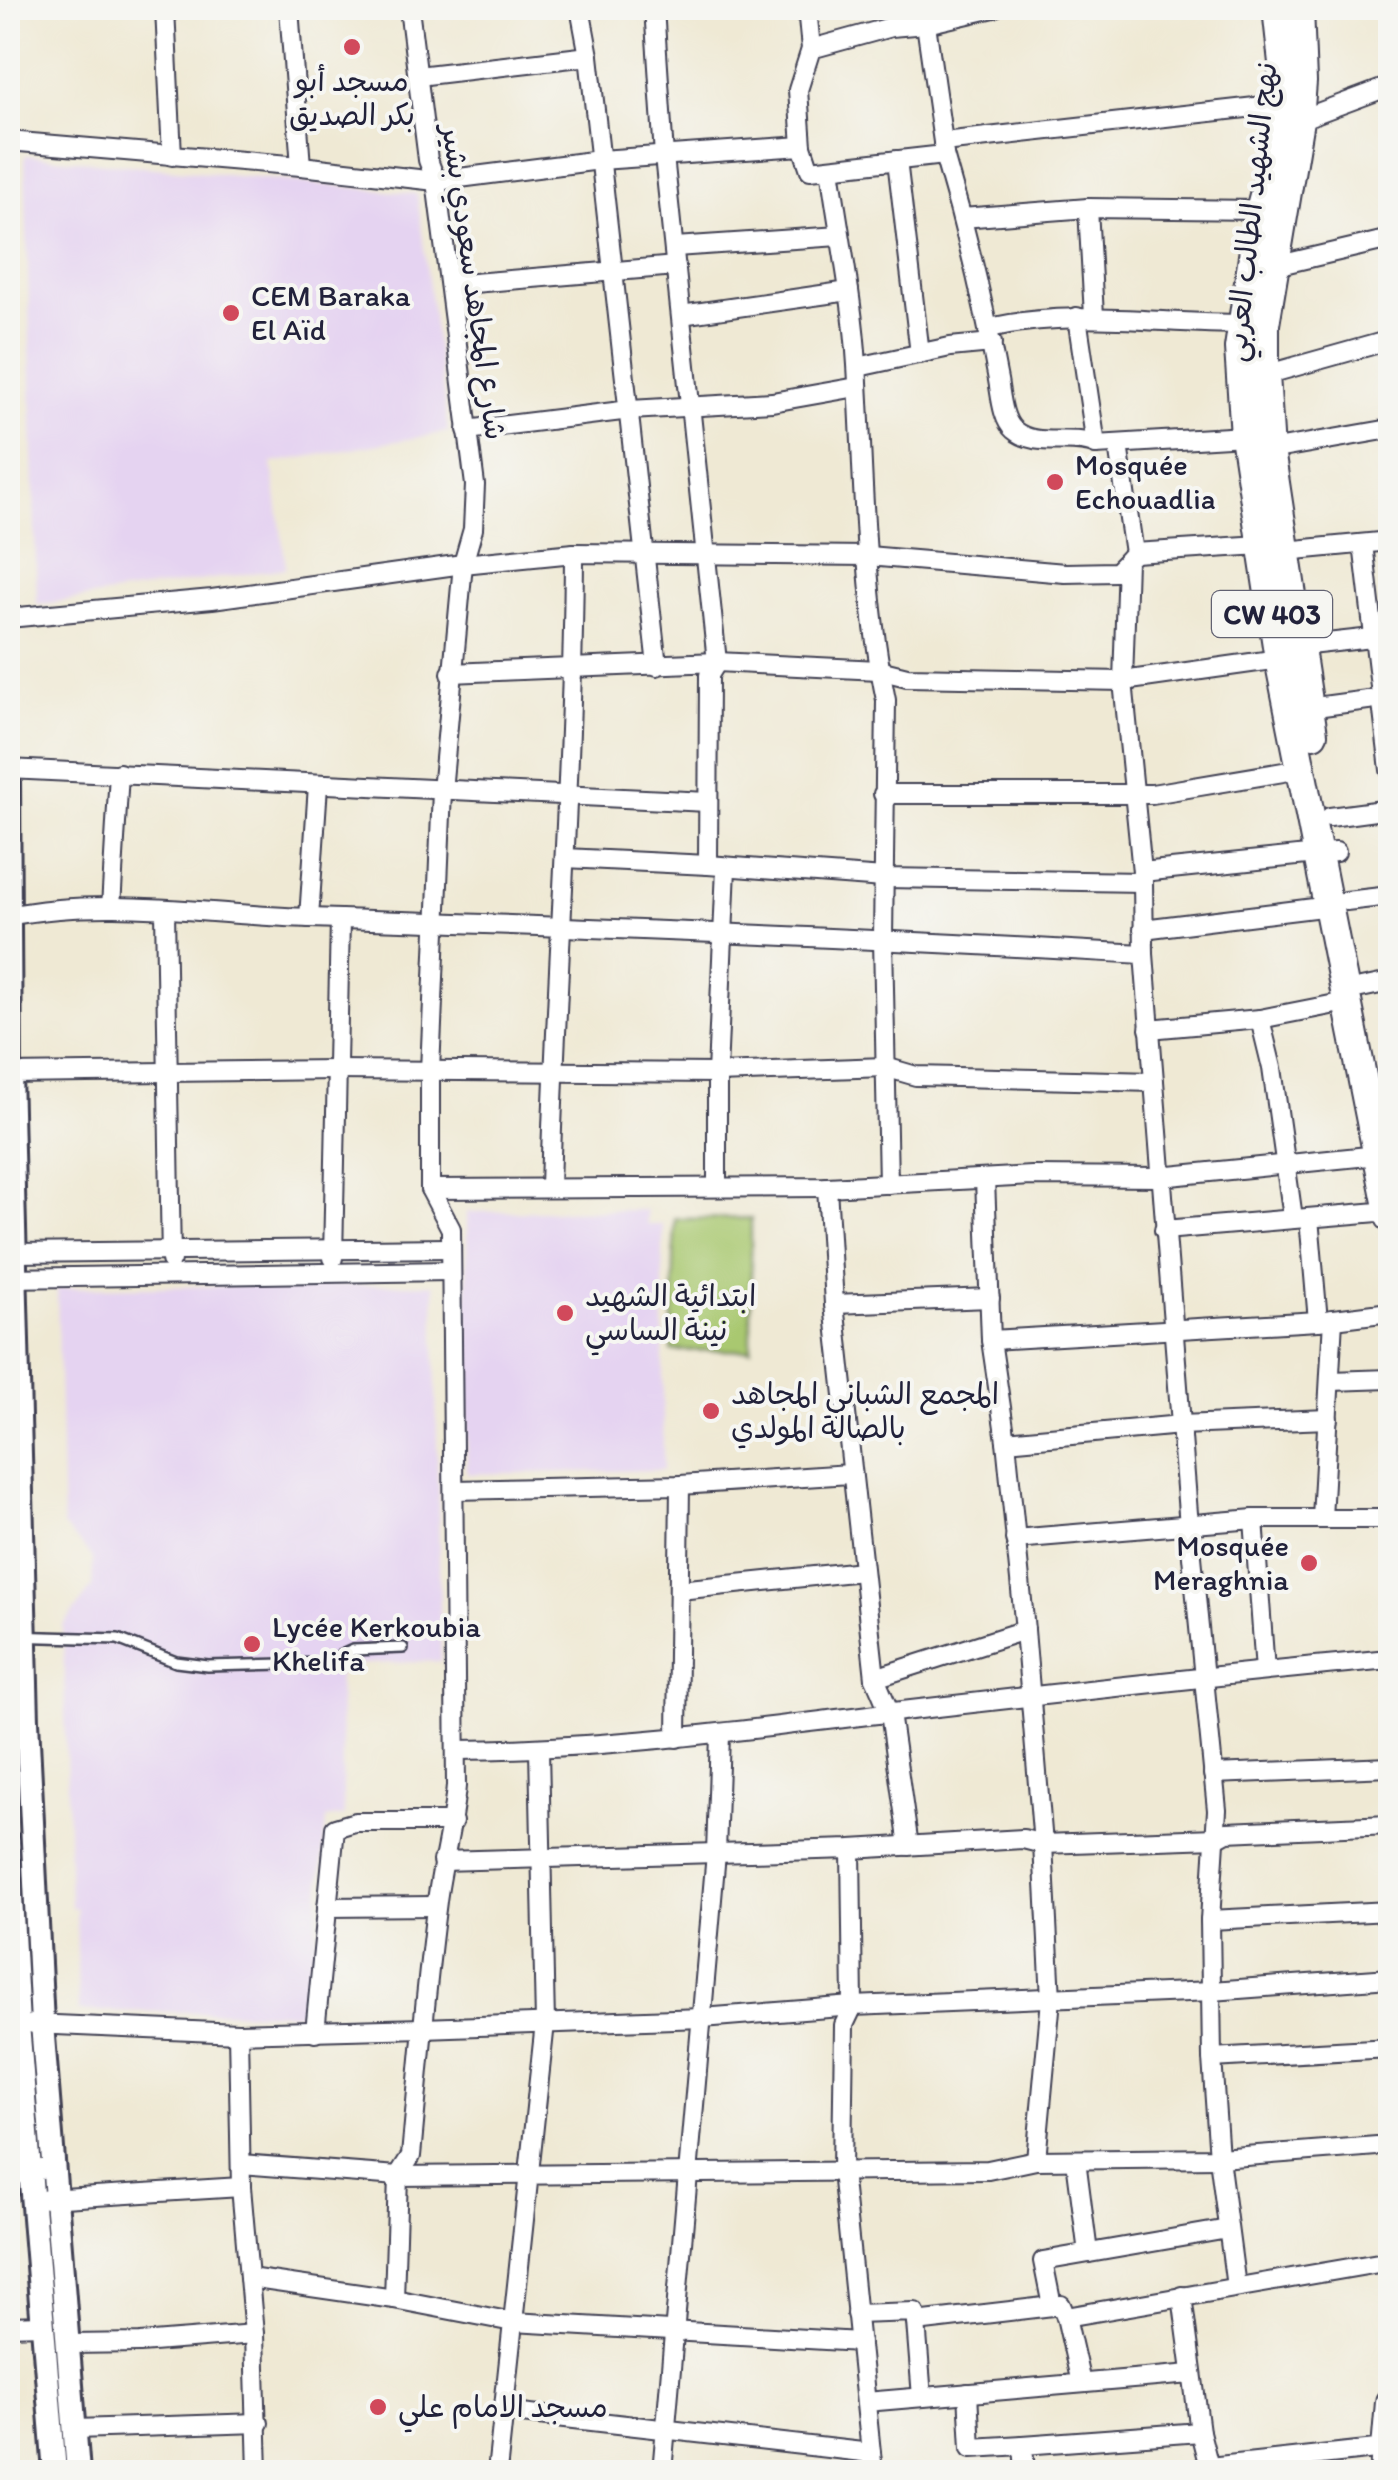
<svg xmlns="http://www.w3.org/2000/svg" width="1398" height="2480" viewBox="0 0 1398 2480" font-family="Itim,'Playpen Sans Arabic',sans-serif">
<rect width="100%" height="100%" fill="#f6f6f2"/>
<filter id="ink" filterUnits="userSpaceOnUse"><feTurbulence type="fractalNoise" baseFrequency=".01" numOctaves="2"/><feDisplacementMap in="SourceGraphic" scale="20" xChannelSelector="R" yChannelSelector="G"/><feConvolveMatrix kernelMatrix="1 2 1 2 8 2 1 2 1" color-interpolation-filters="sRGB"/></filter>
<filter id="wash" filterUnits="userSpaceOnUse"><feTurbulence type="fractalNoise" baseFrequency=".0048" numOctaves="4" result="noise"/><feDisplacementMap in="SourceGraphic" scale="40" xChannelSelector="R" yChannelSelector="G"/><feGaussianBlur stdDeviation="2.25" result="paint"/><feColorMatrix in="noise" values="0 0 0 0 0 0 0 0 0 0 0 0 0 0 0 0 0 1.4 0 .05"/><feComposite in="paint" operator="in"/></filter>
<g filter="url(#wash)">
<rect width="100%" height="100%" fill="#efe9d4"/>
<g fill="#e5d3f1">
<path d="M25,155L417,194L448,432L272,463L286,568L37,605Z"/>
<path d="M646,1210L647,1225H663V1470L467,1474V1212Z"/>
<path d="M434,1284L441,1661L338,1665L344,1816L326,1819L309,2013L78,2011L76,1908L70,1907L63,1626L92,1587L93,1558L63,1526L57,1288Z"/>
</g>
<path fill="#a9c870" stroke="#667556" stroke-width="2.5" d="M751,1218V1350L672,1351L675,1219Z"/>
</g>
<g filter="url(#ink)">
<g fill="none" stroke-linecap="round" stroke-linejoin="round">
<g stroke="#414052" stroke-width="14">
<path id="lane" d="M8,1636L118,1639L176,1662L208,1666L324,1663L353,1650L403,1648"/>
</g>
<g stroke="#414052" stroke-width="22">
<g id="street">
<path d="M165,8L172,156"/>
<path d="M289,8L301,166"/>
<path d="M409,8L428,160L436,181L475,485L473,529L463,564L442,791L430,1071V1189L827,1187L1032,1176L1160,1177L1378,1155"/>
<path d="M580,8L589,56L657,666"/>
<path d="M654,8L664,156L717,662L709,675L708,865"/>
<path d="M807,8L811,49L798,90L802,146L810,170L944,155L943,142L1282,104"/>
<path d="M926,24L943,142"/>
<path d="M811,49L891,27L926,24L994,8"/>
<path d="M418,76L589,56"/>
<path d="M1299,120L1390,86"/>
<path d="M8,141L301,166L436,181L600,160L802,146"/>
<path d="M944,155C966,229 984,304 998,380C1001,396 1002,419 1014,430C1036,449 1072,434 1096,445L1245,436"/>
<path d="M897,160L920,354"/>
<path d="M830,168C839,234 853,299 857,365C864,476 863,590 886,700L883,939L888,1184"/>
<path d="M1088,208L1094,316"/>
<path d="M962,218L1088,208L1260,210"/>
<path d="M675,247L839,236"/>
<path d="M1275,266L1390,239"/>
<path d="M450,285L676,266"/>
<path d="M681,315L849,291"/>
<path d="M1077,317L1096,445"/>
<path d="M989,328C1076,308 1161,325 1250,324"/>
<path d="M858,367L950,347L992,343"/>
<path d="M1265,375L1390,340"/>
<path d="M467,430L630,410L772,402L857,387"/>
<path d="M1118,445L1134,553L1127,561L1123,681L1143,882L1144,954L1189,1526L1217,1810L1210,1920L1212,2058L1219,2158L1236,2287"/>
<path d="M1270,450L1390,429"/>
<path d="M1363,544L1390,770"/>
<path d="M1134,553L1261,545L1285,551L1390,541"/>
<path d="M8,618L212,599L463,564L574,553L868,556L1065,573L1116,572L1127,561"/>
<path d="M451,673L717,662L879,670L907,677L1123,681L1279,659L1300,646L1390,636"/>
<path d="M1308,708L1390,697"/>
<path d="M8,769L708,802"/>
<path d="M883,794H1152L1301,769"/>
<path d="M1330,817L1390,809"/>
<path d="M565,858L708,865L884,878L1143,882"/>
<path d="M1142,872L1336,852"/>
<path d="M1346,901L1390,896"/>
<path d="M111,907L119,773"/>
<path d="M165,911L171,1260"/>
<path d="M8,916C107,896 210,915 310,918C588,927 866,938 1144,954"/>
<path d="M309,918L318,785"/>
<path d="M1143,929L1330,906"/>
<path d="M1361,988L1390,982"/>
<path d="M1260,1019L1272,1068L1293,1218"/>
<path d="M1149,1029L1260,1019L1346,1002"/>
<path d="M8,1074L335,1070L717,1073L885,1067L916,1076L1154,1082"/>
<path d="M985,1179L991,1340L1006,1441L1025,1630L1043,1844L1051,1999L1036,2160"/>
<path d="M550,1187C556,976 573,765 574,553"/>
<path d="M717,1187V1073L726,868"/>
<path d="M827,1187L834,1304L875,1678L890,1713L909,1846"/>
<path d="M1309,1218L1318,1321"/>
<path d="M1164,1230L1390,1211"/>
<path d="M14,1253L450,1248"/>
<path d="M333,1258L340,919"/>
<path d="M8,1278L450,1271"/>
<path d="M834,1304L990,1298"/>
<path d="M991,1340L1318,1321L1390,1312"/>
<path d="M1331,1381L1390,1379"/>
<path d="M1006,1441L1181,1425L1328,1419"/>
<path d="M455,1490L680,1485L850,1474"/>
<path d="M1322,1518L1333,1319"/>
<path d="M1254,1519L1265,1671"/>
<path d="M1015,1539L1254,1519H1390"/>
<path d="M679,1590L862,1571"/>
<path d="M875,1678L1025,1630"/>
<path d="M677,1738L680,1485"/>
<path d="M457,1750C604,1749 748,1730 894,1712C1059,1693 1225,1674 1390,1659"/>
<path d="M1213,1774L1390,1767"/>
<path d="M851,1849L853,2006L844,2025L842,2171L873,2472"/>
<path d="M442,1861L851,1849L1023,1839L1043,1844L1216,1838L1227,1832L1390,1825"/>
<path d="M327,1907L436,1906"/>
<path d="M1210,1920L1390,1911"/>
<path d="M33,2024L238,2033L423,2028L702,2018L853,2006L1212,1991L1390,1978"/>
<path d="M315,2032L335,1828L355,1822H453"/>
<path d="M238,2033L241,2187L254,2334L258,2472"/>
<path d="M1212,2058L1390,2048"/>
<path d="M1076,2160L1088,2253"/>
<path d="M241,2164L398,2176L988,2170L1036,2160L1219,2158L1390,2145"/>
<path d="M8,2170L42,2169"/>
<path d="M47,2199L241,2187"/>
<path d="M249,2278L394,2299L513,2322L860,2342"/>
<path d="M1182,2296L1200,2432L1209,2467"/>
<path d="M394,2299L398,2176L411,2156C419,2071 426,1985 437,1901C442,1862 453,1825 456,1786L451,1229L430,1189"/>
<path d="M1052,2306L1043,2261L1228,2229"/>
<path d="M856,2314L915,2312L916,2322L1061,2305L1066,2317L1390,2261"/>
<path d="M1066,2317L1081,2383"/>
<path d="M916,2322L922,2397"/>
<path d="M8,2326L42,2325"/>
<path d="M70,2344L140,2343L254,2334"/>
<path d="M968,2393L971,2448L1023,2445"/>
<path d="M866,2402L1191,2374"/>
<path d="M504,2411L871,2453"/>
<path d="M76,2429L259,2423"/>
<path d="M497,2472L545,2023L539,1750"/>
<path d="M662,2472L716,1853L720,1735"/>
<path d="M1025,2472L1023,2445L1200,2432"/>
<path d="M1205,2472L1209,2467L1385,2448"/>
</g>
</g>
<g stroke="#414052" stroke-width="28">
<g id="secondary">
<path d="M8,774L10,1074L27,1721L42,2024L78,2472"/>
<path d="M8,1842L18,2024L55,2472"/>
</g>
</g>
<g stroke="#414052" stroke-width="32">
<g id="primary">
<path d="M1277,8L1283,63L1282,104L1276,150L1260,210L1239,348L1245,436L1279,659L1390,1217"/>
<path d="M1299,8L1302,82L1299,120L1265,324V375L1270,450L1313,734"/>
<path d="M1384,2472L1390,2402"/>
</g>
</g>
<use href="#lane" stroke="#fff" stroke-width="9"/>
<use href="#street" stroke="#fff" stroke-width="18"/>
<use href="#secondary" stroke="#fff" stroke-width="22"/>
<use href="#primary" stroke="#fff" stroke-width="28"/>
</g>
</g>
<g fill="#d1495b" stroke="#f6f6f2" stroke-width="4">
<circle cx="352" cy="47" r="10"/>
<circle cx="231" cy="313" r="10"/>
<circle cx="1055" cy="482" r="10"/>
<circle cx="565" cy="1313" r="10"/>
<circle cx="711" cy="1411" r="10"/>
<circle cx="1309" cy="1563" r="10"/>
<circle cx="252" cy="1644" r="10"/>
<circle cx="378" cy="2407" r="10"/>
</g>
<g text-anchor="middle" stroke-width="8" stroke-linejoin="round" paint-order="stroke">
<rect fill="#f6f6f2" stroke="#626272" stroke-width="2.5" x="1212" y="591" width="120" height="46" rx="8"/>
<g font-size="28" font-weight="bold" fill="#22223b">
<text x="1272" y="624">CW 403</text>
</g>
<g font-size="30" fill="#22223b" stroke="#f6f6f2" text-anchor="start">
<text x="352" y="91" text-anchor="middle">مسجد أبو<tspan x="352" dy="34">بكر الصديق</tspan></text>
<text x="251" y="306">CEM Baraka<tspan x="251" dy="34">El Aïd</tspan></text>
<text x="1075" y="475">Mosquée<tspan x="1075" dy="34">Echouadlia</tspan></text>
<text x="585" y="1306">ابتدائية الشهيد<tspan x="585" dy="34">نينة الساسي</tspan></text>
<text x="731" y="1404">المجمع الشباني المجاهد<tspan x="731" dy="34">بالصالة المولدي</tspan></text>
<text x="1289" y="1556" text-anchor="end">Mosquée<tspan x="1289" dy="34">Meraghnia</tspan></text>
<text x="272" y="1637">Lycée Kerkoubia<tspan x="272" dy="34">Khelifa</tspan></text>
<text x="398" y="2417">مسجد الامام علي</text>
</g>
<g font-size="30" fill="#22223b" stroke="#f6f6f2">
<text transform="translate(1251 212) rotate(-84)" y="10">نهج الشهيد الطالب العربي</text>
<text transform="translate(474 282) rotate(82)" y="10">شارع المجاهد سعودي بشير</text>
</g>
</g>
<rect width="1398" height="2480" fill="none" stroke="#f6f6f2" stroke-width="40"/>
</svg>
